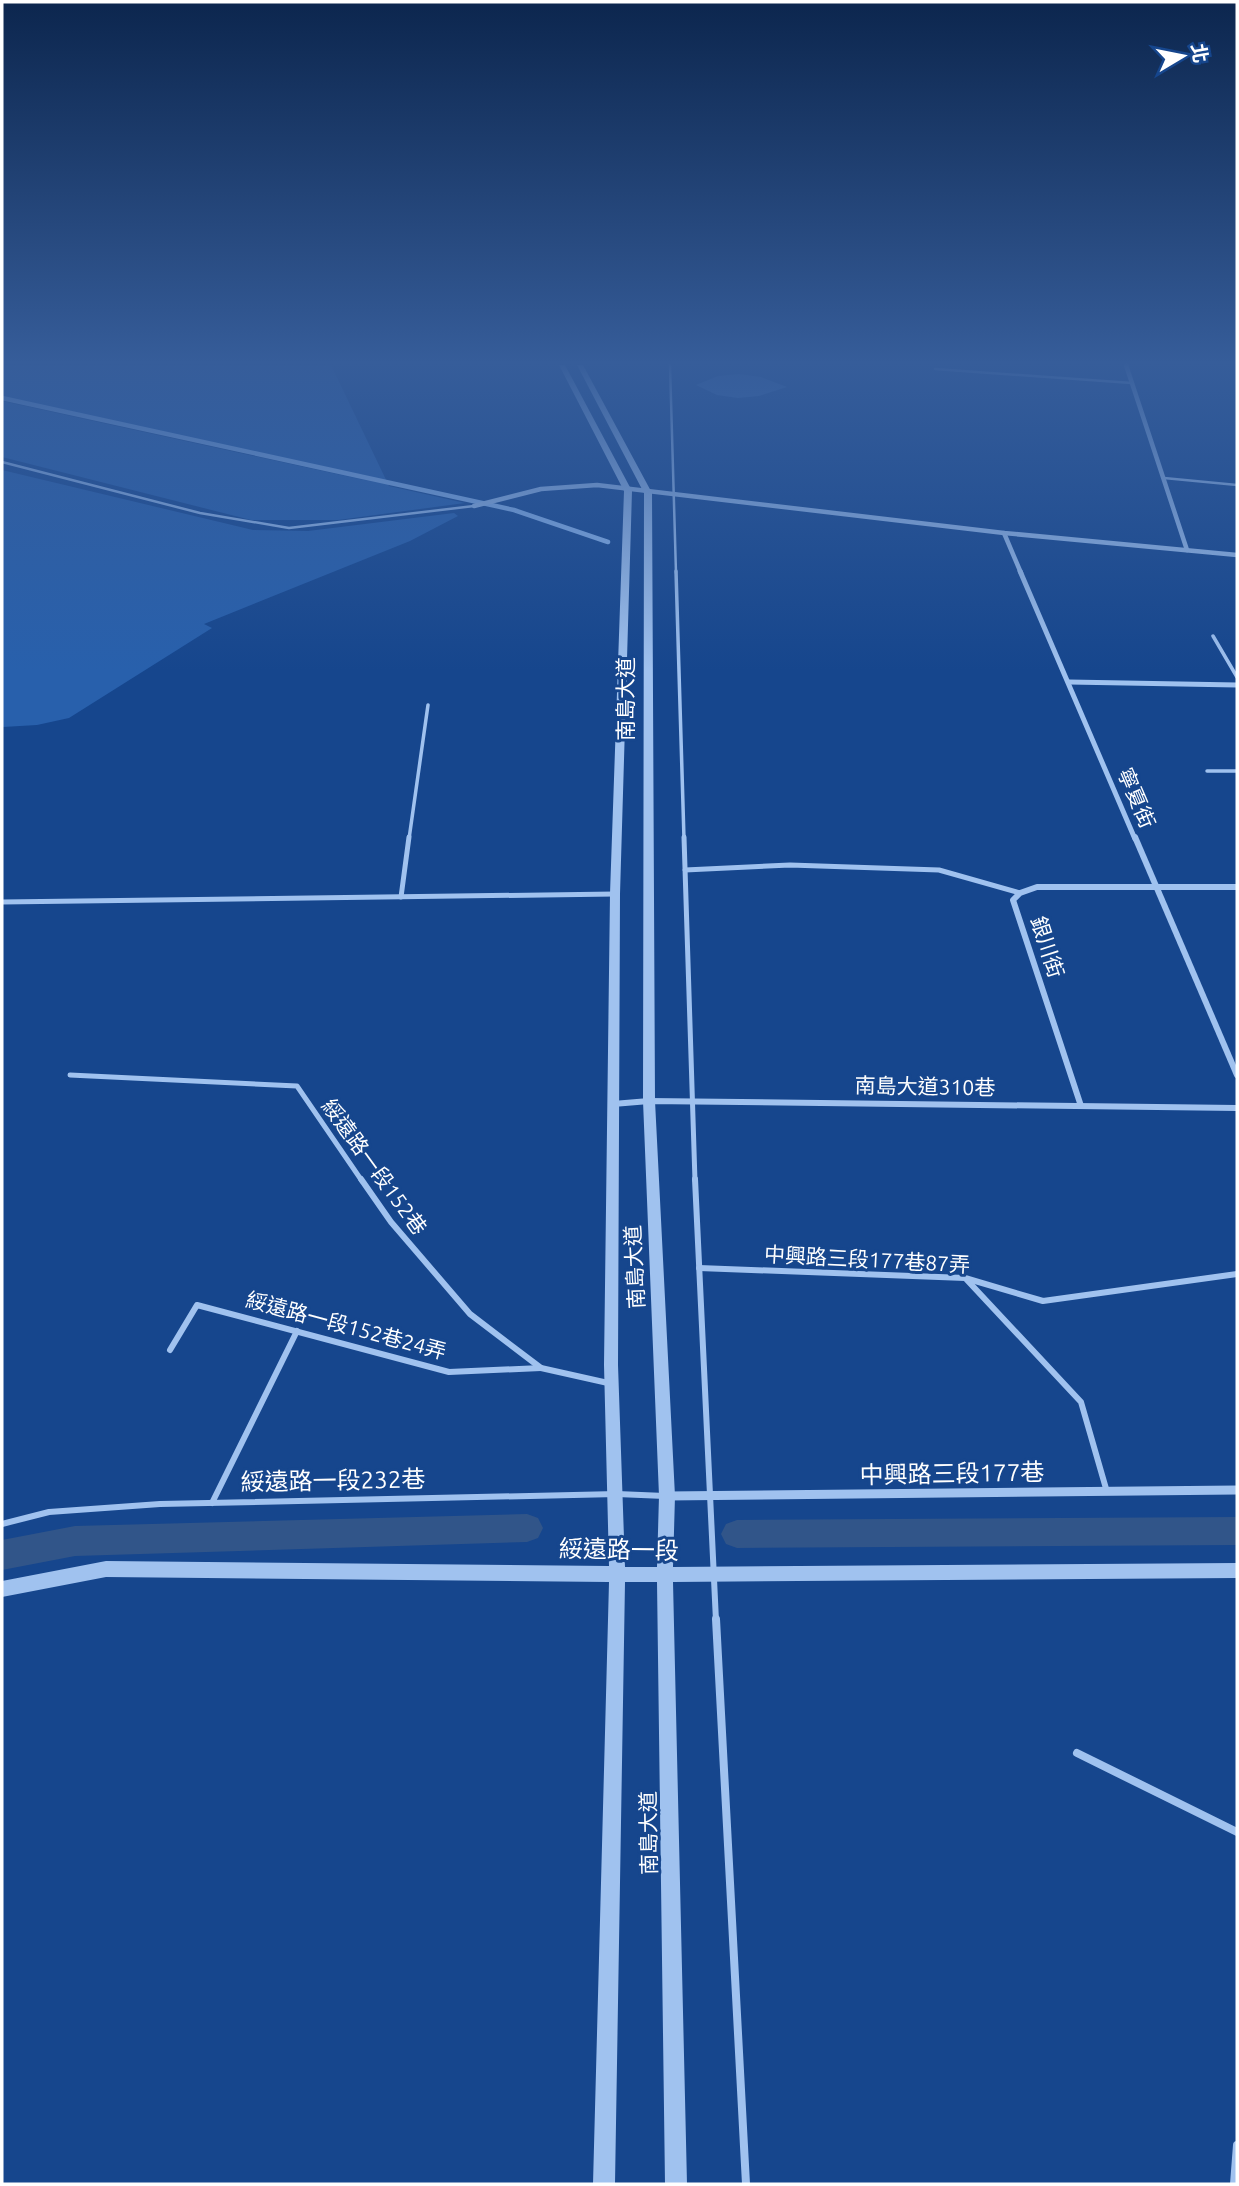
<svg xmlns="http://www.w3.org/2000/svg" width="1239" height="2186" viewBox="0 0 1239 2186" font-family="Ubuntu,'Noto Sans TC',sans-serif">
<rect width="100%" height="100%" fill="#16468d"/>
<g fill="#2860ac">
<path d="M2,365H331L389,486L465,503L338,520H251L2,457V401L378,483L2,398Z"/>
<path d="M2,470L253,530L308,531L454,513L458,516L410,541L204,624L212,628L69,718L37,725L3,727L2,733Z"/>
</g>
<g fill="none" stroke-linecap="round" stroke-linejoin="round">
<path stroke="#92bcf2" stroke-width="4.5" d="M2,398L514,510L608,542"/>
<g fill="#315589" fill-rule="evenodd">
<path d="M527,1514L538,1518L543,1528L538,1538L527,1542L75,1556L2,1570V1540L75,1526Z"/>
<path d="M1237,1517V1545L737,1548L726,1544L721,1534L726,1524L737,1520Z"/>
</g>
</g>
<path fill="#3e70b6" d="M739,374L761,377L787,387L759,396L738,398L717,395L696,385L718,376Z"/>
<g fill="none" stroke-linecap="round" stroke-linejoin="round">
<g stroke="#a0c2ef" stroke-width="2.5">
<path d="M670,365L676,573"/>
<path d="M935,369L1132,383"/>
<path d="M2,462L200,513L289,528L474,506"/>
<path d="M1164,478L1237,485"/>
</g>
<g stroke="#a0c2ef" stroke-width="3.5">
<path d="M676,571L684,839"/>
<path d="M1213,636L1237,677"/>
<path d="M1207,771H1237"/>
<path d="M409,839L428,705"/>
</g>
<g stroke="#a0c2ef" stroke-width="5">
<path d="M684,837L695,1181"/>
<path d="M685,870L790,865L939,870L1020,893"/>
<path d="M401,897L409,837"/>
<path d="M2,902L615,894"/>
<path d="M70,1075L297,1086L362,1181"/>
</g>
<g stroke="#a0c2ef" stroke-width="6">
<path d="M361,1179L391,1222L470,1314L541,1368L608,1383"/>
<path d="M695,1179L716,1621"/>
<path d="M699,1268L965,1278L1043,1301L1237,1274"/>
<path d="M967,1280L1081,1402L1107,1492"/>
<path d="M170,1350L197,1305L449,1372L541,1368"/>
<path d="M212,1503L297,1331"/>
<path d="M2,1524L49,1512L160,1504L617,1494L665,1496"/>
</g>
<g stroke="#a0c2ef" stroke-width="8">
<path d="M716,1619L746,2184"/>
<path d="M1077,1753L1237,1832"/>
<path d="M1234,2184L1237,2145"/>
</g>
<g stroke="#a0c2ef" stroke-width="4.5">
<path d="M1126,365L1187,550"/>
<path d="M474,506L541,489L597,485L1004,533L1237,555"/>
<path d="M1004,533L1021,573"/>
</g>
<g stroke="#a0c2ef" stroke-width="5">
<path d="M1020,571L1135,839"/>
<path d="M1069,682L1237,685"/>
</g>
<g stroke="#a0c2ef" stroke-width="6">
<path d="M1135,837L1237,1075"/>
<path d="M613,1104L649,1101L1237,1108"/>
<path d="M1081,1106L1013,900L1020,893L1037,887H1237"/>
</g>
<path stroke="#a0c2ef" stroke-width="9" d="M667,1496L1237,1490"/>
<path fill="#a0c2ef" fill-rule="evenodd" d="M559,365H565L632,491L620,894L618,1365L625,1567H657L659,1496L643,1101L644,493L577,365H583L652,493L655,1101L675,1496L673,1567L1237,1563V1578L673,1582L687,2184H665L657,1582H625L615,2184H593L609,1582L106,1577L2,1597V1581L106,1561L609,1566L604,1365L610,894L624,491Z"/>
</g>
<linearGradient id="sky" x2="0" y2="1"><stop stop-color="#0c264e"/><stop offset="0.54" stop-color="#365d9a"/><stop offset="1" stop-color="#365d9a" stop-opacity="0"/></linearGradient>
<rect width="1239" height="671" fill="url(#sky)"/>
<g text-anchor="middle" stroke-width="6" stroke-linejoin="round" paint-order="stroke">
<g font-size="21" fill="#fff" stroke="#16468d">
<text transform="translate(626 699) rotate(-90)" y="7">南島大道</text>
<text transform="translate(1136 798) rotate(67)" y="7">寧夏街</text>
<text transform="translate(1047 947) rotate(72)" y="7">銀川街</text>
<text transform="translate(925 1087) rotate(1)" y="7">南島大道310巷</text>
<text transform="translate(374 1167) rotate(54)" y="7">綏遠路一段152巷</text>
<text transform="translate(867 1260) rotate(3)" y="7">中興路三段177巷87弄</text>
<text transform="translate(635 1267) rotate(-93)" y="7">南島大道</text>
<text transform="translate(346 1326) rotate(15)" y="7">綏遠路一段152巷24弄</text>
<text transform="translate(649 1833) rotate(-91)" y="7">南島大道</text>
</g>
<g font-size="24" fill="#fff" stroke="#16468d">
<text transform="translate(952 1474) rotate(-1)" y="8">中興路三段177巷</text>
<text transform="translate(333 1481) rotate(-1)" y="8">綏遠路一段232巷</text>
<text transform="translate(619 1550) rotate(1)" y="8">綏遠路一段</text>
</g>
</g>
<rect width="1239" height="2186" fill="none" stroke="#ffffff" stroke-width="7"/>
<g transform="translate(1183 56) rotate(80)" stroke="#16468d" stroke-width="5" paint-order="stroke">
<path d="M0-5L12 26L0 18L-12 26Z" fill="#ffffff"/>
<text y="-10" font-size="19" font-weight="bold" text-anchor="middle" fill="#ffffff">北</text>
</g>
</svg>
